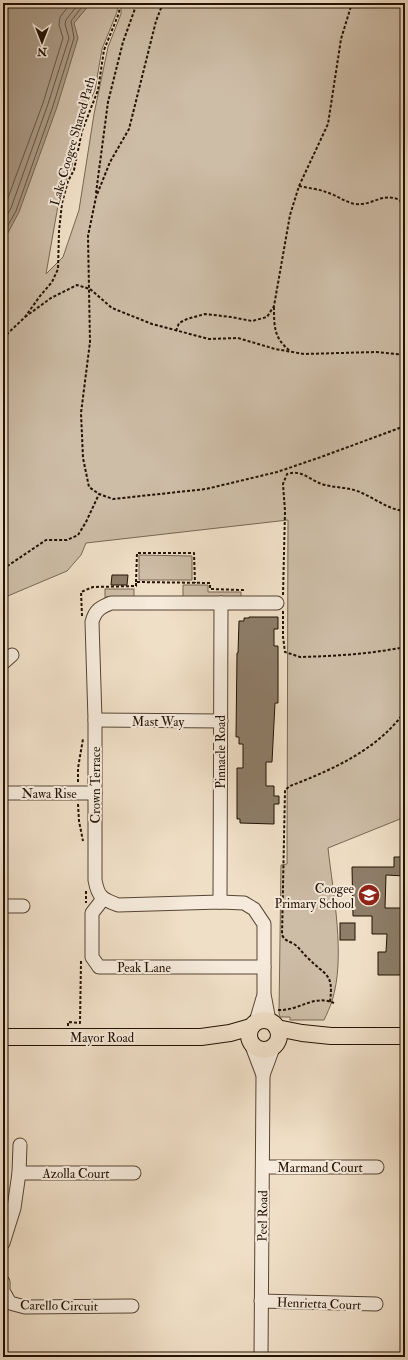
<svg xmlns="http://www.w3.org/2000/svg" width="408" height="1360" viewBox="0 0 408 1360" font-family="'IM FELL Double Pica',serif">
<rect width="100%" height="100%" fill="#f0dfc7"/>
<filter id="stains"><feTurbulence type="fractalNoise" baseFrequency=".005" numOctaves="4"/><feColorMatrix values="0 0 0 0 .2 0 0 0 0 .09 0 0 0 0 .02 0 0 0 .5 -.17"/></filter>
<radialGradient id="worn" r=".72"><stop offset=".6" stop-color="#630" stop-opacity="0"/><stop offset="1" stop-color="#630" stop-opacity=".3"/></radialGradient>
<g fill="#cdbca6" stroke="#786754">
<path d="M3,3H118L117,12L102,49L95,90L77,130L72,166L60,194L46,274L63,257L79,210L94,114L108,47L121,14V3H405V817L328,848C333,894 346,957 332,1001C330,1007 327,1014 324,1020H290V1017H280L279,1013L281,865L287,864L288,520L86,543L81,555L67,571L3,598Z"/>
<path d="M139,555L192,556V580H139Z"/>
<path d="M183,585H208V592H241V597H183Z"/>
<rect x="105" y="589" width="29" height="8"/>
</g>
<path fill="#aa9984" stroke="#746350" d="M3,3H91L74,23L78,38L57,107L19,212L3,242Z"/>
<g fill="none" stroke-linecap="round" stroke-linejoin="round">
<g stroke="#665644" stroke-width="1">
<path d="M3,211L43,103L63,38L59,25L60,17L71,3"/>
<path d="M3,223L11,208L48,104L69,38L65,24L66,20L79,3"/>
<path d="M3,234L16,211L53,106L74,38L71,21L85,3"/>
</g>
</g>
<g fill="#8e7d69" stroke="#231203">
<path d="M112,575H128L127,585H111Z"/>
<path d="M249,617H278V629H274V646H278V703H275L272,762H266V786H274V796H279V804H274V824L240,823V819H237V768H243V744H239V737H236L237,653H238L239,621H244V618H249Z"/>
<path d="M394,857H405V876L386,875L385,908H405V975H378V952H386L387,934H372V916H353L352,867H394Z"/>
<rect x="340" y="923" width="15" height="17"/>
</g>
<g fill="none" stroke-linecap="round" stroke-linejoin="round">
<g stroke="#564534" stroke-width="15">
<g id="minor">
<path d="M3,663L12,655"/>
<path d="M95,720L221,721"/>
<path d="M3,793H95"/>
<path d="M103,899L92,913V957L99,967H264"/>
<path d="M220,902L221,603"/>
<path d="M3,906H23"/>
<path d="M269,1021L264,994V924L254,909L244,903L220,902L118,905C102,899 98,897 95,880V720L92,622C95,610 101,607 111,603H277"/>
<path d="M256,1022L263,998"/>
<path d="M252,1046L263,1075L261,1357"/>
<path d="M263,1075L273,1048"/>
<path d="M263,1167H377"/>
<path d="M19,1173H134"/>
<path d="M3,1243L14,1208L19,1173L20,1145"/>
<path d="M3,1282V1291L10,1303L25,1307L132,1306"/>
<path d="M261,1301L376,1304"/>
</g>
</g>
<g stroke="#231203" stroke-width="18">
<g id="major">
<circle cx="264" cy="1035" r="15"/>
<path d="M277,1028L302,1033L331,1036H405"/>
<path d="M3,1037H201L230,1033L251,1027"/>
</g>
</g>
<g stroke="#231203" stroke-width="2" stroke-dasharray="3 2" stroke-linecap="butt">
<path d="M163,3L156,21L129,129L110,162L96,197L88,236L90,342L81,413L83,458L89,487L99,494L113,499L206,489L277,472L321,457L405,426"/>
<path d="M299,186C308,188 318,189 326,192C336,195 345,202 355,204C373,206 381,192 400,200L405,213"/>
<path d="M96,193L108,102L123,42L137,3"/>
<path d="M274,307C274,327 274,338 290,351"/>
<path d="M25,317L51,298L77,285L90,289L112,308L152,324L209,339L238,338L275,349L304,354L376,352L405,355"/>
<path d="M176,331L179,323L187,319L205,314L231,317L252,321L267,317L274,306L290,215L299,186L328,124L341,39L352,3"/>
<path d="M3,338L25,317L40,296L52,282L58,269L59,231L62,203L68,181L74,170L82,131L98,90L104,50L119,13L120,3"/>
<path d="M3,569L46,540H67L78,535L86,522L99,494"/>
<path d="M136,582L137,553H194L195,583"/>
<path d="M283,595L285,511L283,484L287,474C303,469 310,481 325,485C337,488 350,487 362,493C376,499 389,510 405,511"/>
<path d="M283,611V637L285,652L300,657C336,656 370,654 405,647"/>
<path d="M82,616L81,592L93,587L136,586V582L210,583V589L243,590V591"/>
<path d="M78,782V768L83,739"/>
<path d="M78,804L79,821L83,841"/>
<path d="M86,891V903"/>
<path d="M330,1002C334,972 325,976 308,958C303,954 300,948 294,944C289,941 285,941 282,935L285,790L290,786C332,770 379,749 405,711"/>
<path d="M278,1010C300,1011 313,994 334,1003"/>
<path d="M68,1026V1022L80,1023L81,961"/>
</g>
<use href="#minor" stroke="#f5eadb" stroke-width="13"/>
<use href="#major" stroke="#f0dfc7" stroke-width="16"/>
</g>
<defs>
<g id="school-disc" transform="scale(1.15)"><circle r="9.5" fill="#8f2418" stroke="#f5eadb"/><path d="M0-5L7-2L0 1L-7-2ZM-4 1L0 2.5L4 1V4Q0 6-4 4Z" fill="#fff"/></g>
</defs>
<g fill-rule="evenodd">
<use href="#school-disc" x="369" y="895"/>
</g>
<g text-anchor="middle" stroke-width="4" stroke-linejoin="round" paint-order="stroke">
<g font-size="13" fill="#231203" stroke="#f5eadb">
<text transform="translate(72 141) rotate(-74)" y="5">Lake Coogee Shared Path</text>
<text x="158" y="726">Mast Way</text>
<text transform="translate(220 752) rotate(-90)" y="5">Pinnacle Road</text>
<text transform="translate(95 785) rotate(-90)" y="5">Crown Terrace</text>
<text x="49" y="798">Nawa Rise</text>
<text x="144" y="972">Peak Lane</text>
<text x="102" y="1042">Mayor Road</text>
<text x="320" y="1172">Marmand Court</text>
<text x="76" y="1178">Azolla Court</text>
<text transform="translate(262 1216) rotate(-89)" y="5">Peel Road</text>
<text transform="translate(319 1303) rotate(2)" y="5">Henrietta Court</text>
<text transform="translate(59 1305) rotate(1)" y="5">Carello Circuit</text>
</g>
<g font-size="13" fill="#231203" stroke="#f5eadb" text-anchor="end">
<text x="354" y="893">Coogee<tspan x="354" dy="15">Primary School</tspan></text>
</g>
</g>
<rect width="408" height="1360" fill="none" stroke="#f0dfc7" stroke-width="16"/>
<rect x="4" y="4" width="400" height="1352" fill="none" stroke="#231203" stroke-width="2"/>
<rect x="8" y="8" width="392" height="1344" fill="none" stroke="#231203"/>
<g transform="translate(42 42) rotate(180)" stroke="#f5eadb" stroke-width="3" paint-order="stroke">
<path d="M0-3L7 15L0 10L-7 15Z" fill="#231203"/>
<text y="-6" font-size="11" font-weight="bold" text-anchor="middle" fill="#231203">N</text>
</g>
<rect width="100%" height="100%" filter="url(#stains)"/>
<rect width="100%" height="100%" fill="url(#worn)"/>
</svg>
